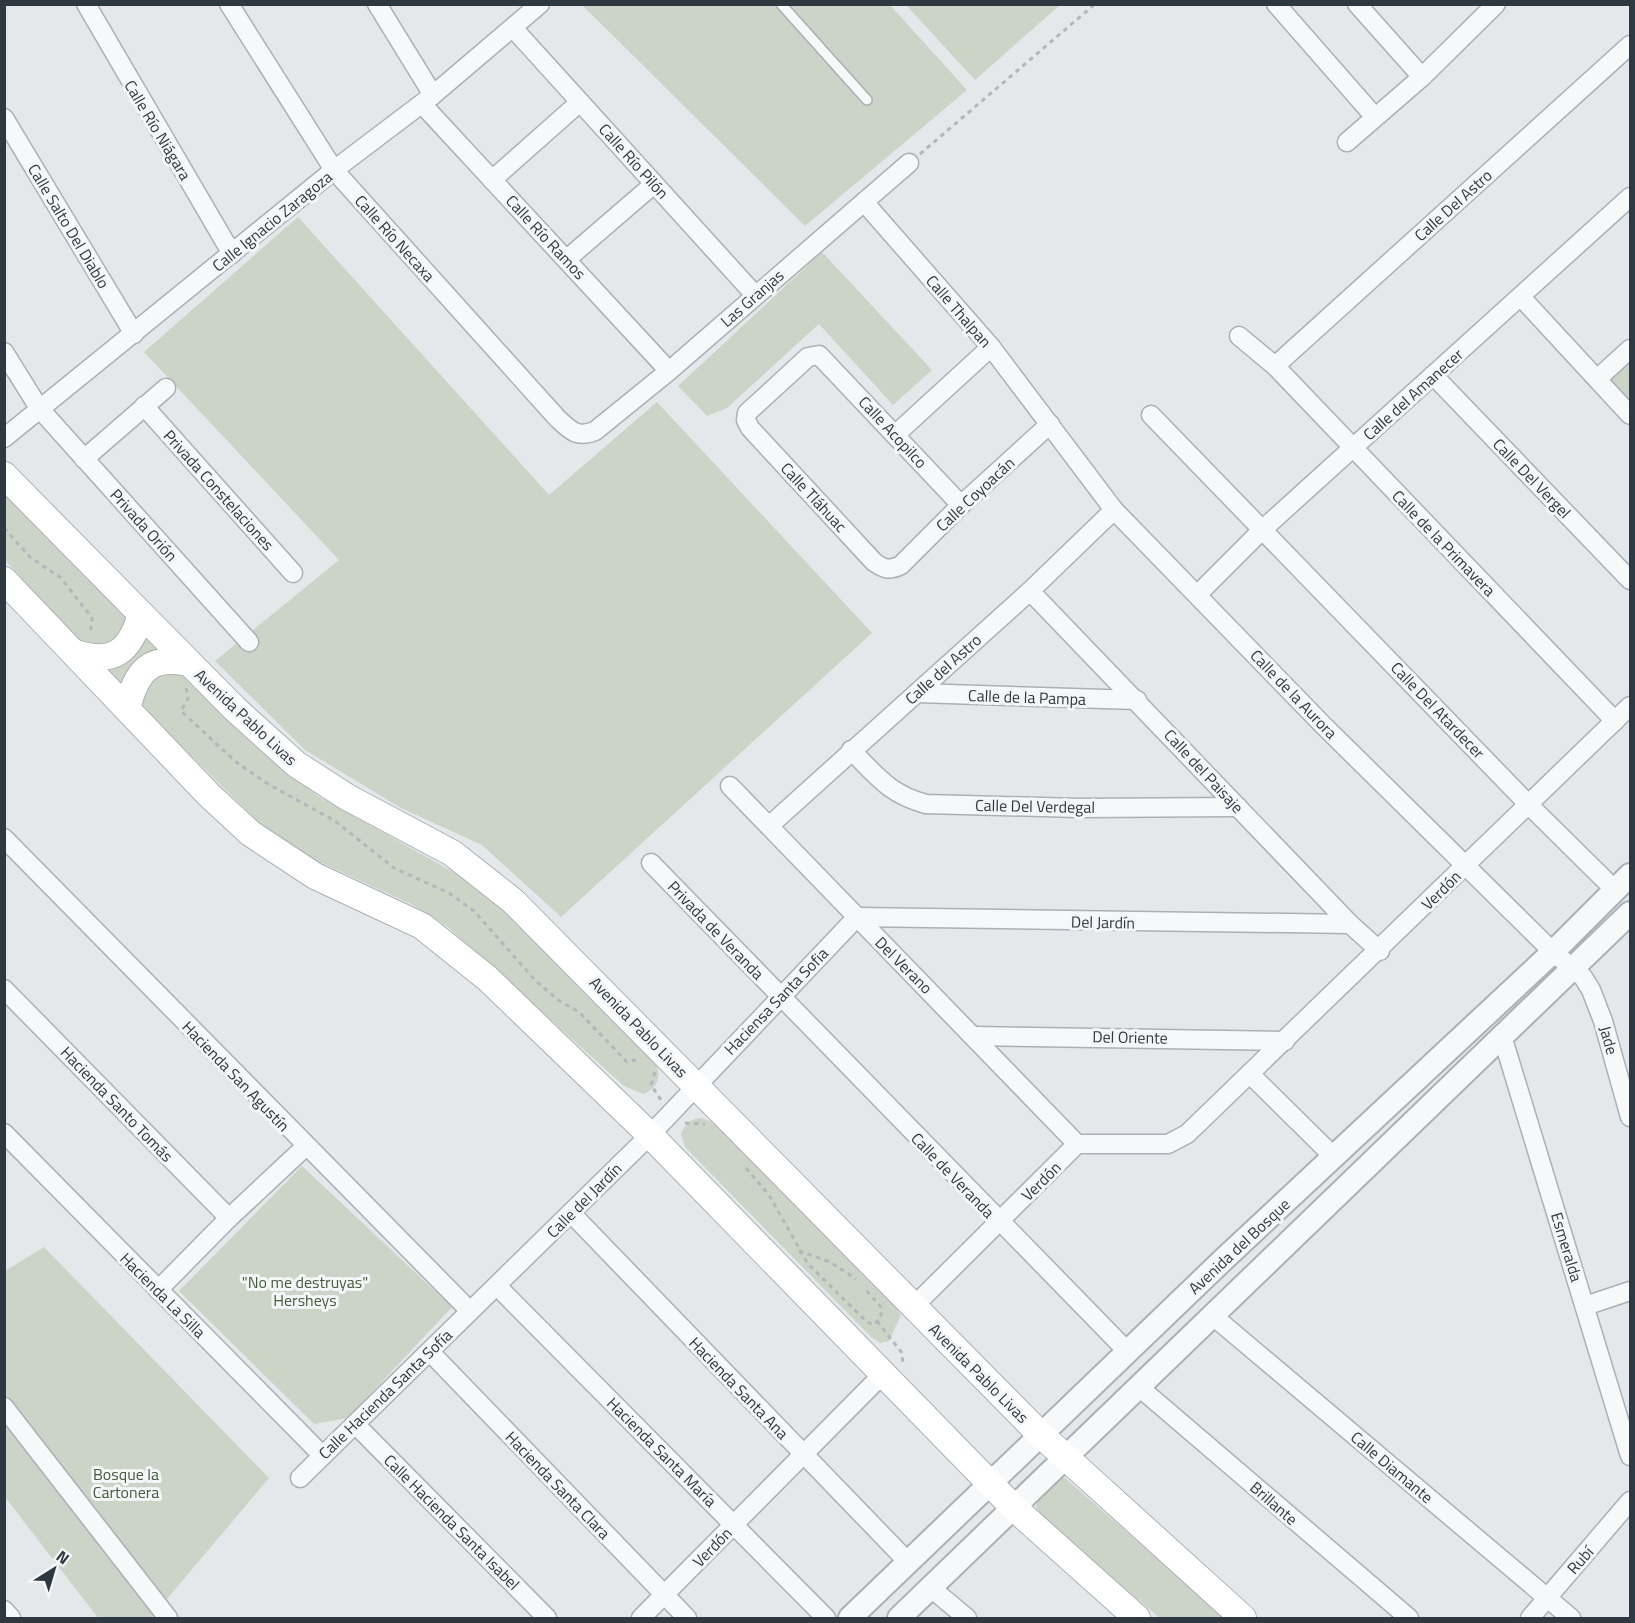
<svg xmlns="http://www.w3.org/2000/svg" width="1635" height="1623" viewBox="0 0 1635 1623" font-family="'Titillium Web',sans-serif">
<rect width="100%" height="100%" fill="#e5e8eb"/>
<g fill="#ccd4c7">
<path d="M582,5H890L967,90L805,226Z"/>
<path d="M906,5H1060L975,80Z"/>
<path d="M298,217L549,495L657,402L872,633L561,917L482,845L401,808L305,750L215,661L339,560L144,352Z"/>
<path d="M822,252L932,370L893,405L819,324L727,408L707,416L678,386Z"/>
<path d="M1630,349V415L1597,379Z"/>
<path d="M5,489L125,617L126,627L114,646H85L5,560Z"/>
<path d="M145,633L162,650C141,650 127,667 122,686L108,671C129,665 138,653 145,633Z"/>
<path d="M183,672L296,779L318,796L464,878L524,928L653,1058C662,1074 660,1087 643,1094L624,1086L448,927L413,905L313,859L262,826L143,708L141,700L151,675Z"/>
<path d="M701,1118L710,1121L724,1133L893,1304L901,1315L889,1341L880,1343L871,1337L685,1147L681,1134C685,1124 690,1119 701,1118Z"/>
<path d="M302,1166L452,1307L348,1418L314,1424L179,1291Z"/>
<path d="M44,1247L269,1478L151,1618H98L5,1497V1271Z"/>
<path d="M1060,1478H1065L1225,1618H1160L1040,1517L1036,1510L1037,1501Z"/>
</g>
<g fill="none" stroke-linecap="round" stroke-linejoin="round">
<g stroke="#aab0b5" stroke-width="12">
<path id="service" d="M781,4L867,100"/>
</g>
<g stroke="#aab0b5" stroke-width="21">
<g id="minor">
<path d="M86,4L232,254"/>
<path d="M229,4L334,170L558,419C571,431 577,438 595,431L669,371L909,163"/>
<path d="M377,4L433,95"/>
<path d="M1276,4L1374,116"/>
<path d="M1357,4L1422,77"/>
<path d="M513,28L755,295"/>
<path d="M422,104L669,371"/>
<path d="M4,118L134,334"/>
<path d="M1347,142L1422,77L1496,4"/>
<path d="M492,180L580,102"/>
<path d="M864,202L991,347L1114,510L1323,725L1553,952L1583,977L1591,990L1603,1021L1630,1117"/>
<path d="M567,259L654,184"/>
<path d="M1521,297L1630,415"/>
<path d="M1239,336L1275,366L1615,721"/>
<path d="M4,352L39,408L249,642"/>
<path d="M1275,366L1630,45"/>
<path d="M1433,375L1630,580"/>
<path d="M1597,379L1630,349"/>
<path d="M144,406L293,573"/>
<path d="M1151,415L1530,806L1615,890"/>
<path d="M896,434L991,347"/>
<path d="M4,438L334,170L433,95L540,4"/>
<path d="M84,459L166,388"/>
<path d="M961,505L819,355L808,357L747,413L746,420L750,428L874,562C884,569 889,571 901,565L961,505L1050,424"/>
<path d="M1030,591L1350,924L1380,951"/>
<path d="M1198,594L1262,530L1630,197"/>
<path d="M917,693L1137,700"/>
<path d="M851,750C877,776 889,794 926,804L1078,808L1238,807"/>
<path d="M730,786L1077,1144"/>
<path d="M769,826L1030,591L1114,510"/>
<path d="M4,838L470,1311"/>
<path d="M651,863L1127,1351"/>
<path d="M4,989L229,1218"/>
<path d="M974,1036L1285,1041"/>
<path d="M1503,1039L1630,1456"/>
<path d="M1251,1075L1334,1157"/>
<path d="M4,1133L322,1455"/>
<path d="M571,1213L908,1562"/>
<path d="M497,1286L826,1618"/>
<path d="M158,1290L229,1218L305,1147"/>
<path d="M1585,1306L1630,1291"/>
<path d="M913,1307L1077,1144H1168L1187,1134L1630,706"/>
<path d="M1213,1316L1571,1618"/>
<path d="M430,1352L687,1618"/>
<path d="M1139,1387L1409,1618"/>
<path d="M4,1407L168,1618"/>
<path d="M357,1426L547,1618"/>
<path d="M300,1478L650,1135L857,917L1350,924"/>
<path d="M931,1588L967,1618"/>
<path d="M4,1610L11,1618"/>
<path d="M641,1618L884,1373"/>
<path d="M1530,1618L1630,1501"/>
</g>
</g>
<g stroke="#aab0b5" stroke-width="26">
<g id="tertiary">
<path d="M850,1618L1224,1259L1553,952L1630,875"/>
<path d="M899,1618L1630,913"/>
</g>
</g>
<g stroke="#aab0b5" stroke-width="28">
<g id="secondary">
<path d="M4,475L235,709L296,764L347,797L452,853L513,901L1040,1434L1243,1618"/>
<path d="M4,580L209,795L250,833L315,876L422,926L487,978L650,1135L1013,1507L1137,1618"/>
<path d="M75,653C113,665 130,652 141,614"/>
<path d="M127,708C137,671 149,655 189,663"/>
</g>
</g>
<g stroke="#b3b7ba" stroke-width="3" stroke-dasharray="4.5 4.5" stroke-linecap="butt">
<path d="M920,154L1095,4"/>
<path d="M4,528L30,557L61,578L92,618L90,635"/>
<path d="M186,688L188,698L181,711L236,762L268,784L335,821L394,868L449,893L474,911L535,980L558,1000L579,1012L627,1062L639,1059"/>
<path d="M655,1072L651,1085L661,1100"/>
<path d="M685,1123L705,1124"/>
<path d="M746,1168L769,1195L808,1264L866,1321L873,1325L881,1318V1307L864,1288"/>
<path d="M799,1251L830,1262L856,1279"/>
<path d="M877,1321L902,1353L903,1365"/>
</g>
<use href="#service" stroke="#f7f8f9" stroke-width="9"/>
<use href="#minor" stroke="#f7f8f9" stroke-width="18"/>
<use href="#tertiary" stroke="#f7f8f9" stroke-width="22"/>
<use href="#secondary" stroke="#fff" stroke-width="26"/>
</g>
<g text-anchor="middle" stroke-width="6" stroke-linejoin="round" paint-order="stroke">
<g font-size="16" fill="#2e3841" stroke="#f4f6f8">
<text transform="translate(158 130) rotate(59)" y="6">Calle Río Niágara</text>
<text transform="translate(634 161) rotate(48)" y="6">Calle Río Pilón</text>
<text transform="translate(1453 205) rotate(-42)" y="6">Calle Del Astro</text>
<text transform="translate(272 221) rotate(-39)" y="6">Calle Ignacio Zaragoza</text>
<text transform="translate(69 226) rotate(59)" y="6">Calle Salto Del Diablo</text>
<text transform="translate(546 237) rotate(47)" y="6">Calle Río Ramos</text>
<text transform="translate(395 238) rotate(48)" y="6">Calle Río Necaxa</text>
<text transform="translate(752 298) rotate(-41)" y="6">Las Granjas</text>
<text transform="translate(959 311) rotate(49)" y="6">Calle Thalpan</text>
<text transform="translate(1413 394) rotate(-42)" y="6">Calle del Amanecer</text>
<text transform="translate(893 432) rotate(47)" y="6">Calle Acopilco</text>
<text transform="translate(1532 478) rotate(46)" y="6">Calle Del Vergel</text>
<text transform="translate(219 490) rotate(48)" y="6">Privada Constelaciones</text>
<text transform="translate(975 494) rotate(-43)" y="6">Calle Coyoacán</text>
<text transform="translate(814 497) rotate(47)" y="6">Calle Tláhuac</text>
<text transform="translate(144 525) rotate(48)" y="6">Privada Orión</text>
<text transform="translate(1444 543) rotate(46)" y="6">Calle de la Primavera</text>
<text transform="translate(943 669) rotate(-42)" y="6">Calle del Astro</text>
<text transform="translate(1294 694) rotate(46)" y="6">Calle de la Aurora</text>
<text transform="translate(1027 697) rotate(2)" y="6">Calle de la Pampa</text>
<text transform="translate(1438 710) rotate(46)" y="6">Calle Del Atardecer</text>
<text transform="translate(246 717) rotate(43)" y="6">Avenida Pablo Livas</text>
<text transform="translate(1204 771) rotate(47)" y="6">Calle del Paisaje</text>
<text transform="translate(1035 806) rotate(1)" y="6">Calle Del Verdegal</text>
<text transform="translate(1441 890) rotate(-45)" y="6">Verdón</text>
<text transform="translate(1103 922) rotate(1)" y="6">Del Jardín</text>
<text transform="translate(716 930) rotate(46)" y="6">Privada de Veranda</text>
<text transform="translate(904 965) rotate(45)" y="6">Del Verano</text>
<text transform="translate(776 1001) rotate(-46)" y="6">Haciensa Santa Sofia</text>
<text transform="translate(639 1027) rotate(46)" y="6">Avenida Pablo Livas</text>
<text transform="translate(1130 1037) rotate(1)" y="6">Del Oriente</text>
<text transform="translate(1609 1040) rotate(74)" y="6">Jade</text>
<text transform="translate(236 1076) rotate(46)" y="6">Hacienda San Agustín</text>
<text transform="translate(117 1104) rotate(46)" y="6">Hacienda Santo Tomás</text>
<text transform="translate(953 1175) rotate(46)" y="6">Calle de Veranda</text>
<text transform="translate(1041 1181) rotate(-45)" y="6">Verdón</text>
<text transform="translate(584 1200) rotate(-45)" y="6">Calle del Jardín</text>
<text transform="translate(1239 1246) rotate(-43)" y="6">Avenida del Bosque</text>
<text transform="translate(1567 1247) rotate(73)" y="6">Esmeralda</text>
<text transform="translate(163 1295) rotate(45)" y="6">Hacienda La Silla</text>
<text transform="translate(979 1373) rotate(45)" y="6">Avenida Pablo Livas</text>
<text transform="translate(739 1388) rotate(46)" y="6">Hacienda Santa Ana</text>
<text transform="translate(385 1394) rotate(-44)" y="6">Calle Hacienda Santa Sofía</text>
<text transform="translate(662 1452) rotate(45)" y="6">Hacienda Santa María</text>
<text transform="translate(1392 1467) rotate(40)" y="6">Calle Diamante</text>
<text transform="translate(558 1485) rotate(46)" y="6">Hacienda Santa Clara</text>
<text transform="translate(1274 1503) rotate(41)" y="6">Brillante</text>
<text transform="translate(452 1522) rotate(45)" y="6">Calle Hacienda Santa Isabel</text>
<text transform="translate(712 1547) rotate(-46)" y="6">Verdón</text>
<text transform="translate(1580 1560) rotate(-49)" y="6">Rubí</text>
</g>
<g font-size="16" fill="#475b3d" stroke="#f4f6f8">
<text x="305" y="1288">"No me destruyas"<tspan x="305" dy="18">Hersheys</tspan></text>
<text x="126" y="1480">Bosque la<tspan x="126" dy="18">Cartonera</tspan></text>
</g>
</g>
<rect width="1635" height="1623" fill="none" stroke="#2e3841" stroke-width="12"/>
<g transform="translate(54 1569) rotate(37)" stroke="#f4f6f8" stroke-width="4.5" paint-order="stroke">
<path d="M0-4.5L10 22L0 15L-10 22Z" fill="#2e3841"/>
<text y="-9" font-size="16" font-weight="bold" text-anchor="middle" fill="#2e3841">N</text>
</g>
</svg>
